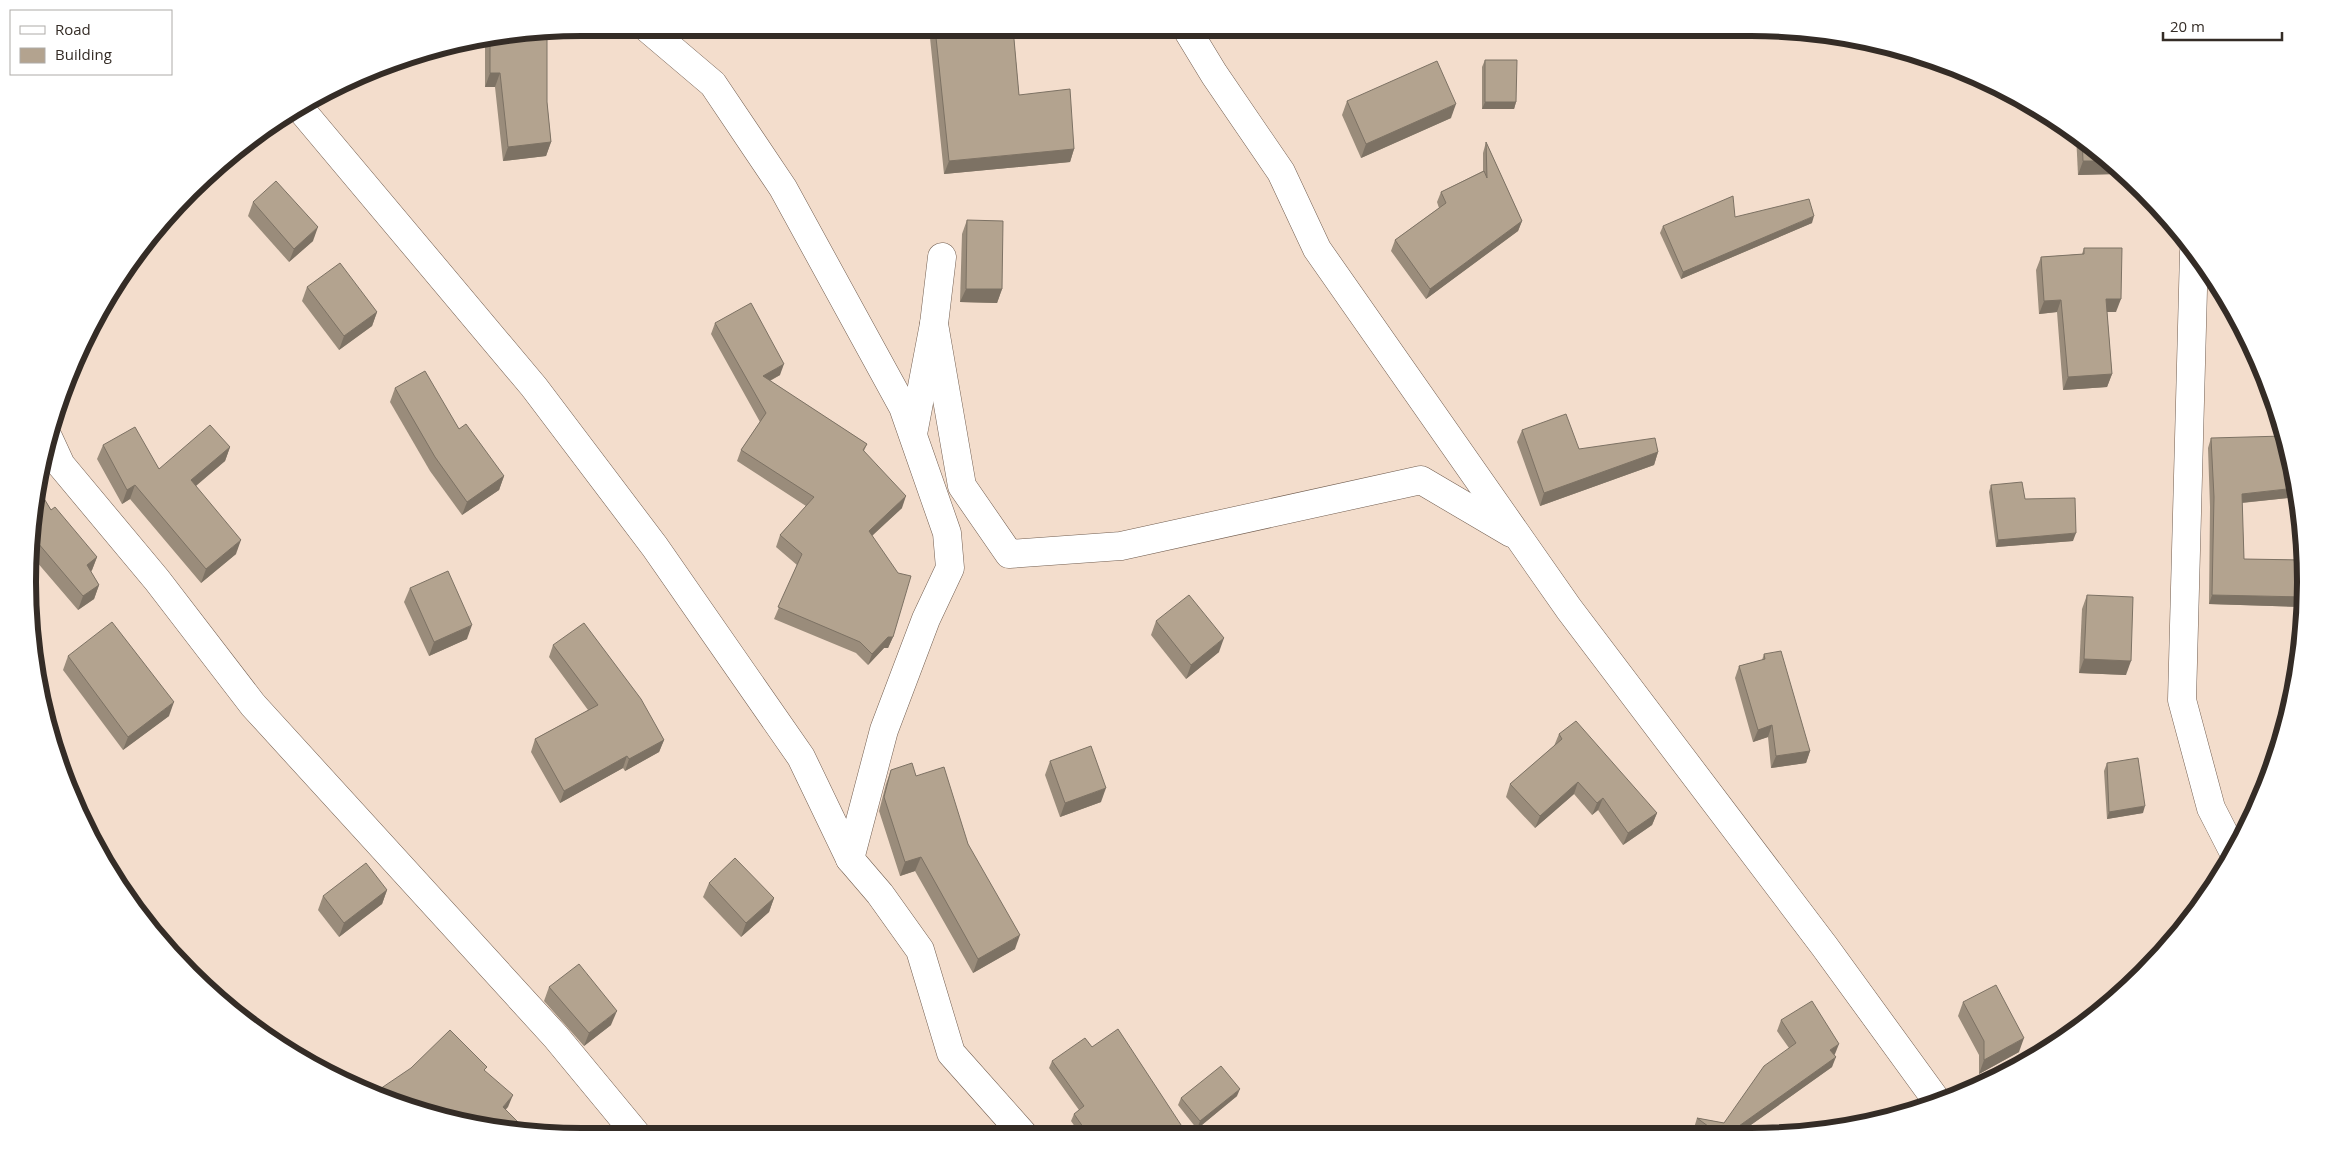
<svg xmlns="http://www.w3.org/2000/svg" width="2333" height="1164" viewBox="0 0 2333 1164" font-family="'Open Sans',sans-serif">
<rect width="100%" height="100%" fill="#f3ddcc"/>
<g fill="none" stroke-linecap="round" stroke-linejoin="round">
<g stroke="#725e50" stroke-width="29">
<g id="minor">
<path d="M647,28L713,84L783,188L903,407L947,533L950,568L926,619L884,730L850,859"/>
<path d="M1186,28L1214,74L1281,172L1317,249L1569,609L1825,947L1937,1101"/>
<path d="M298,106L534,387L655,547L801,757L850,859L880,894L920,950L951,1053L1023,1134"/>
<path d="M2194,252L2182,700L2211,808L2233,851"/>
<path d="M934,324L962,486L1009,554L1121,546L1421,480L1511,533"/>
<path d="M913,434L934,324L942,257"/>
<path d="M49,439L61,465L157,580L253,705L556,1037L637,1135"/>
</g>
</g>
<use href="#minor" stroke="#fff" stroke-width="28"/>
</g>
<g fill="#9a8c7b">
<path d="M929,28H1013L1019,95L1074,149L1070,162L944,174Z"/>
<path d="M547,31V102L551,142L546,156L503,161L495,87H485V37Z"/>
<path d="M1485,60L1516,102L1514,109H1482V67Z"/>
<path d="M1347,101L1451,118L1361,158L1342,115Z"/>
<path d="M2076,134L2088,142L2116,174L2078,175Z"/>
<path d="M1486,142L1522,221L1518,231L1426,299L1391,251L1395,240L1439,208L1437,202L1441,192L1483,171V153Z"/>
<path d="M253,202L313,241L289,262L248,216Z"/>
<path d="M967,220L1002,289L997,303L960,302L962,234Z"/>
<path d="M1812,223L1681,279L1660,233L1663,226Z"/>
<path d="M2084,248L2116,312H2107L2112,374L2107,387L2063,390L2057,312L2039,314L2036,270L2041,257L2082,254Z"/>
<path d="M307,287L377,312L372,326L339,350L302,301Z"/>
<path d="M715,323L780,375L770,381L867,444L864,451L902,508L872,536L893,637L888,648H884L868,665L856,653L774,619L797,565L776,547L780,535L806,506L737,461L741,450L760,422L711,334Z"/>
<path d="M395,388L504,476L499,490L462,515L430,471L390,402Z"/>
<path d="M1522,430L1579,449L1658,452L1654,465L1540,506L1517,442Z"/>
<path d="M2211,438L2286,448L2298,497L2242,503L2244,559L2302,560L2304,601L2302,607L2209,604L2210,507L2208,448Z"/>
<path d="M103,445L159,469L230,447L225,461L196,486L236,554L201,583L130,499L122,504L97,459Z"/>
<path d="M1991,485L2025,499L2073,541L1996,547L1989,492Z"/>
<path d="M37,487L51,510L97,557L92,570L91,572L99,585L94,599L78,610L30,554Z"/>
<path d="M410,588L467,639L429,656L404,602Z"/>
<path d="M2087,595L2126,675L2079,673L2082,609Z"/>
<path d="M1156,621L1219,652L1186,679L1151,635Z"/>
<path d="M553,645L664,740L659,752L625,771L623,768L560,803L531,752L535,739L588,710L549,657Z"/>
<path d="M1764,654L1810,751L1806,763L1771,768L1768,737L1753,742L1735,678L1739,666L1762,660Z"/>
<path d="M68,656L169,716L123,750L63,670Z"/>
<path d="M1559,734L1657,813L1652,825L1623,845L1598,810L1592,815L1574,794L1535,828L1506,797L1510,784L1554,746Z"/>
<path d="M1050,761L1101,802L1060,817L1045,775Z"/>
<path d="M2107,763L2143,813L2107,819L2104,771Z"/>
<path d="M891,770L916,776L968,844L1015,949L973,973L915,871L900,876L879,811L886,784Z"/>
<path d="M709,883L774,898L769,912L741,937L703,897Z"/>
<path d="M387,890L382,904L339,937L318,910L323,896Z"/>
<path d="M549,987L611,1025L584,1046L544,1001Z"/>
<path d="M1963,1002L2019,1052L1979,1074V1055L1958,1016Z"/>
<path d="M1781,1020L1835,1054L1834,1055L1832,1067L1748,1127L1773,1132H1699L1694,1128L1697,1118L1724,1123L1789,1048L1777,1031Z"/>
<path d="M1092,1047L1185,1131L1184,1134H1080L1071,1121L1074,1114L1079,1110L1049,1068L1052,1061Z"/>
<path d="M1237,1096L1197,1129L1178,1105L1181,1098Z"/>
</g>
<g fill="#7d7264">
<path d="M490,73H500L495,87H485Z"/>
<path d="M1485,102H1516L1514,109H1482Z"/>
<path d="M1456,104L1451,118L1361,158L1366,144Z"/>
<path d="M551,142L546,156L503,161L508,147Z"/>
<path d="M1074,149L1070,162L944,174L949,161Z"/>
<path d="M2083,161H2108L2118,169L2116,174L2078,175Z"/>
<path d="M1814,216L1812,223L1681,279L1683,272Z"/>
<path d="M1522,221L1518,231L1426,299L1430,289Z"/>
<path d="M318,227L313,241L289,262L294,249Z"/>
<path d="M966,289H1002L997,303L960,302Z"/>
<path d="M2106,299H2121L2116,312H2101Z"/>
<path d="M2061,300L2057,312L2039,314L2044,301Z"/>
<path d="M377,312L372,326L339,350L344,336Z"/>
<path d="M784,364L780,375L758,387L763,376Z"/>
<path d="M2112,374L2107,387L2063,390L2068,377Z"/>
<path d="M230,447L225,461L186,494L191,480Z"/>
<path d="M1658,452L1654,465L1540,506L1544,493Z"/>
<path d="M504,476L499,490L462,515L467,502Z"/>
<path d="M135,485L130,499L122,504L127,490Z"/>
<path d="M2296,488L2298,497L2239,503L2242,494Z"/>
<path d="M906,496L902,508L865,542L869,531Z"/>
<path d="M2076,533L2073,541L1996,547L1998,540Z"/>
<path d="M241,540L236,554L201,583L206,569Z"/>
<path d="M97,557L92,570L82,579L87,565Z"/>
<path d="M99,585L94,599L78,610L83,596Z"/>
<path d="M2212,595L2304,597V601L2302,607L2209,604Z"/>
<path d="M472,625L467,639L429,656L434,642Z"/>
<path d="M888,637H893L888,648H884L868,665L872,654Z"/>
<path d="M1224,638L1219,652L1186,679L1191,665Z"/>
<path d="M2084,659L2131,661L2126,675L2079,673Z"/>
<path d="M174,702L169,716L123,750L128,737Z"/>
<path d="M1772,725L1768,737L1753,742L1758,730Z"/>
<path d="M664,740L659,752L625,771L629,759Z"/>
<path d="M1810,751L1806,763L1771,768L1776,756Z"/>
<path d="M627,756L623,768L560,803L564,791Z"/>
<path d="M1578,782L1574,794L1535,828L1540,816Z"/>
<path d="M1106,788L1101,802L1060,817L1065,803Z"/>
<path d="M1603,798L1598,810L1592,815L1597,803Z"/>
<path d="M2145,806L2143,813L2107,819L2109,812Z"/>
<path d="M1657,813L1652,825L1623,845L1628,833Z"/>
<path d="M921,857L915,871L900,876L905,862Z"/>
<path d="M387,890L382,904L339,937L344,923Z"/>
<path d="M774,898L769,912L741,937L746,923Z"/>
<path d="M1020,935L1015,949L973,973L978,959Z"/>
<path d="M617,1011L611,1025L584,1046L589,1033Z"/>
<path d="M2024,1038L2019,1052L1979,1074L1984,1060Z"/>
<path d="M1839,1044L1835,1054L1826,1060L1830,1050Z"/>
<path d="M1836,1057L1832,1067L1741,1132L1739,1126Z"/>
<path d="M1240,1089L1237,1096L1197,1129L1200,1121Z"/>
<path d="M513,1095L508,1107L498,1119L503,1107Z"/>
</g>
<g fill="#b3a38f" stroke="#7d7264">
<path d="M935,28H1013L1019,95L1070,89L1074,149L949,161Z"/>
<path d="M547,31V102L551,142L508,147L500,73H490V37Z"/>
<path d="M1485,60H1517L1516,102H1485Z"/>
<path d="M1437,61L1456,104L1366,144L1347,101Z"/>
<path d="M2082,138L2088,142L2108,161H2083Z"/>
<path d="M1486,142L1522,221L1430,289L1395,240L1446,203L1441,192L1484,171L1487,178Z"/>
<path d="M276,181L318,227L294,249L253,202Z"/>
<path d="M1733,196L1735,217L1809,199L1814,216L1683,272L1663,226Z"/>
<path d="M967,220L1003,221L1002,289H966Z"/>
<path d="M2084,248H2122L2121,299H2106L2112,374L2068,377L2061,300L2044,301L2041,257L2084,254Z"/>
<path d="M340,263L377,312L344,336L307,287Z"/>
<path d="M751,303L784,364L763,376L867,444L863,450L906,496L869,531L898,573L911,576L893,637H888L872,654L860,642L778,607L802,554L780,535L814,497L741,450L766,413L715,323Z"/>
<path d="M425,371L459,429L466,424L504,476L467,502L435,457L395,388Z"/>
<path d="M1566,414L1579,449L1655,438L1658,452L1544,493L1522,430Z"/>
<path d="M210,425L230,447L191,480L241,540L206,569L135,485L127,490L103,445L135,427L159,469Z"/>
<path d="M2284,436L2286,448L2296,488L2242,494L2244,559L2302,560L2304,597L2212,595L2214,497L2211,438Z"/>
<path d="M2022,482L2025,499L2075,498L2076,533L1998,540L1991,485Z"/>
<path d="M37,487L51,510L55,507L97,557L87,565L99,585L83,596L32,536Z"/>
<path d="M448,571L472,625L434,642L410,588Z"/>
<path d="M1189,595L1224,638L1191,665L1156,621Z"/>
<path d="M2087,595L2133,597L2131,661L2084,659Z"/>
<path d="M112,622L174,702L128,737L68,656Z"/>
<path d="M584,623L641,699L664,740L629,759L627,756L564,791L535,739L598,705L553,645Z"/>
<path d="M1781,651L1810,751L1776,756L1772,725L1758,730L1739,666L1765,659L1764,654Z"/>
<path d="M1576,721L1657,813L1628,833L1603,798L1597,803L1578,782L1540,816L1510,784L1562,739L1559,734Z"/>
<path d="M1091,746L1106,788L1065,803L1050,761Z"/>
<path d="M2138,758L2145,806L2109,812L2107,763Z"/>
<path d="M912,763L916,776L944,767L968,844L1020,935L978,959L921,857L905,862L884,797L891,770Z"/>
<path d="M735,858L774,898L746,923L709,883Z"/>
<path d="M366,863L387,890L344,923L323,896Z"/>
<path d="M579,964L617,1011L589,1033L549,987Z"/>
<path d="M1996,985L2024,1038L1984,1060V1041L1963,1002Z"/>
<path d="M1812,1001L1839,1044L1830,1050L1836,1057L1739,1126L1773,1132H1716L1697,1118L1724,1123L1764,1066L1796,1043L1781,1020Z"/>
<path d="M1118,1029L1185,1131L1182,1134H1088L1074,1114L1084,1106L1052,1061L1085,1038L1092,1047Z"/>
<path d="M450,1030L487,1067L484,1070L513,1095L503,1107L528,1132L439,1118L374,1093L411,1068Z"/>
<path d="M1221,1066L1240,1089L1200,1121L1181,1098Z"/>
</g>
<path d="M0 0H2333V1164H0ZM582 36H1751A546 546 0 0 1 2297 582V582A546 546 0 0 1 1751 1128H582A546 546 0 0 1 36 582V582A546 546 0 0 1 582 36Z" fill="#fff" fill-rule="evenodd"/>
<path fill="none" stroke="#342c26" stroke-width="6" d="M582 36H1751A546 546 0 0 1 2297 582V582A546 546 0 0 1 1751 1128H582A546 546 0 0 1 36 582V582A546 546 0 0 1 582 36Z"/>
<rect x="10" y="10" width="162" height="65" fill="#ffffff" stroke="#aeaba8"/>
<rect x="20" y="26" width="25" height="8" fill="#ffffff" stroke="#aeaba8"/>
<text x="55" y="35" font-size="15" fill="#342c26">Road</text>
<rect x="20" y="48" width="25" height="15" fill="#b3a38f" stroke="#aeaba8"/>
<text x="55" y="60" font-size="15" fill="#342c26">Building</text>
<path d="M2163 32v8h119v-8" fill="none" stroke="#342c26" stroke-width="2.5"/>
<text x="2170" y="32" font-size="15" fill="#342c26" stroke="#ffffff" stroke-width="4" paint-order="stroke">20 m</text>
</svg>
